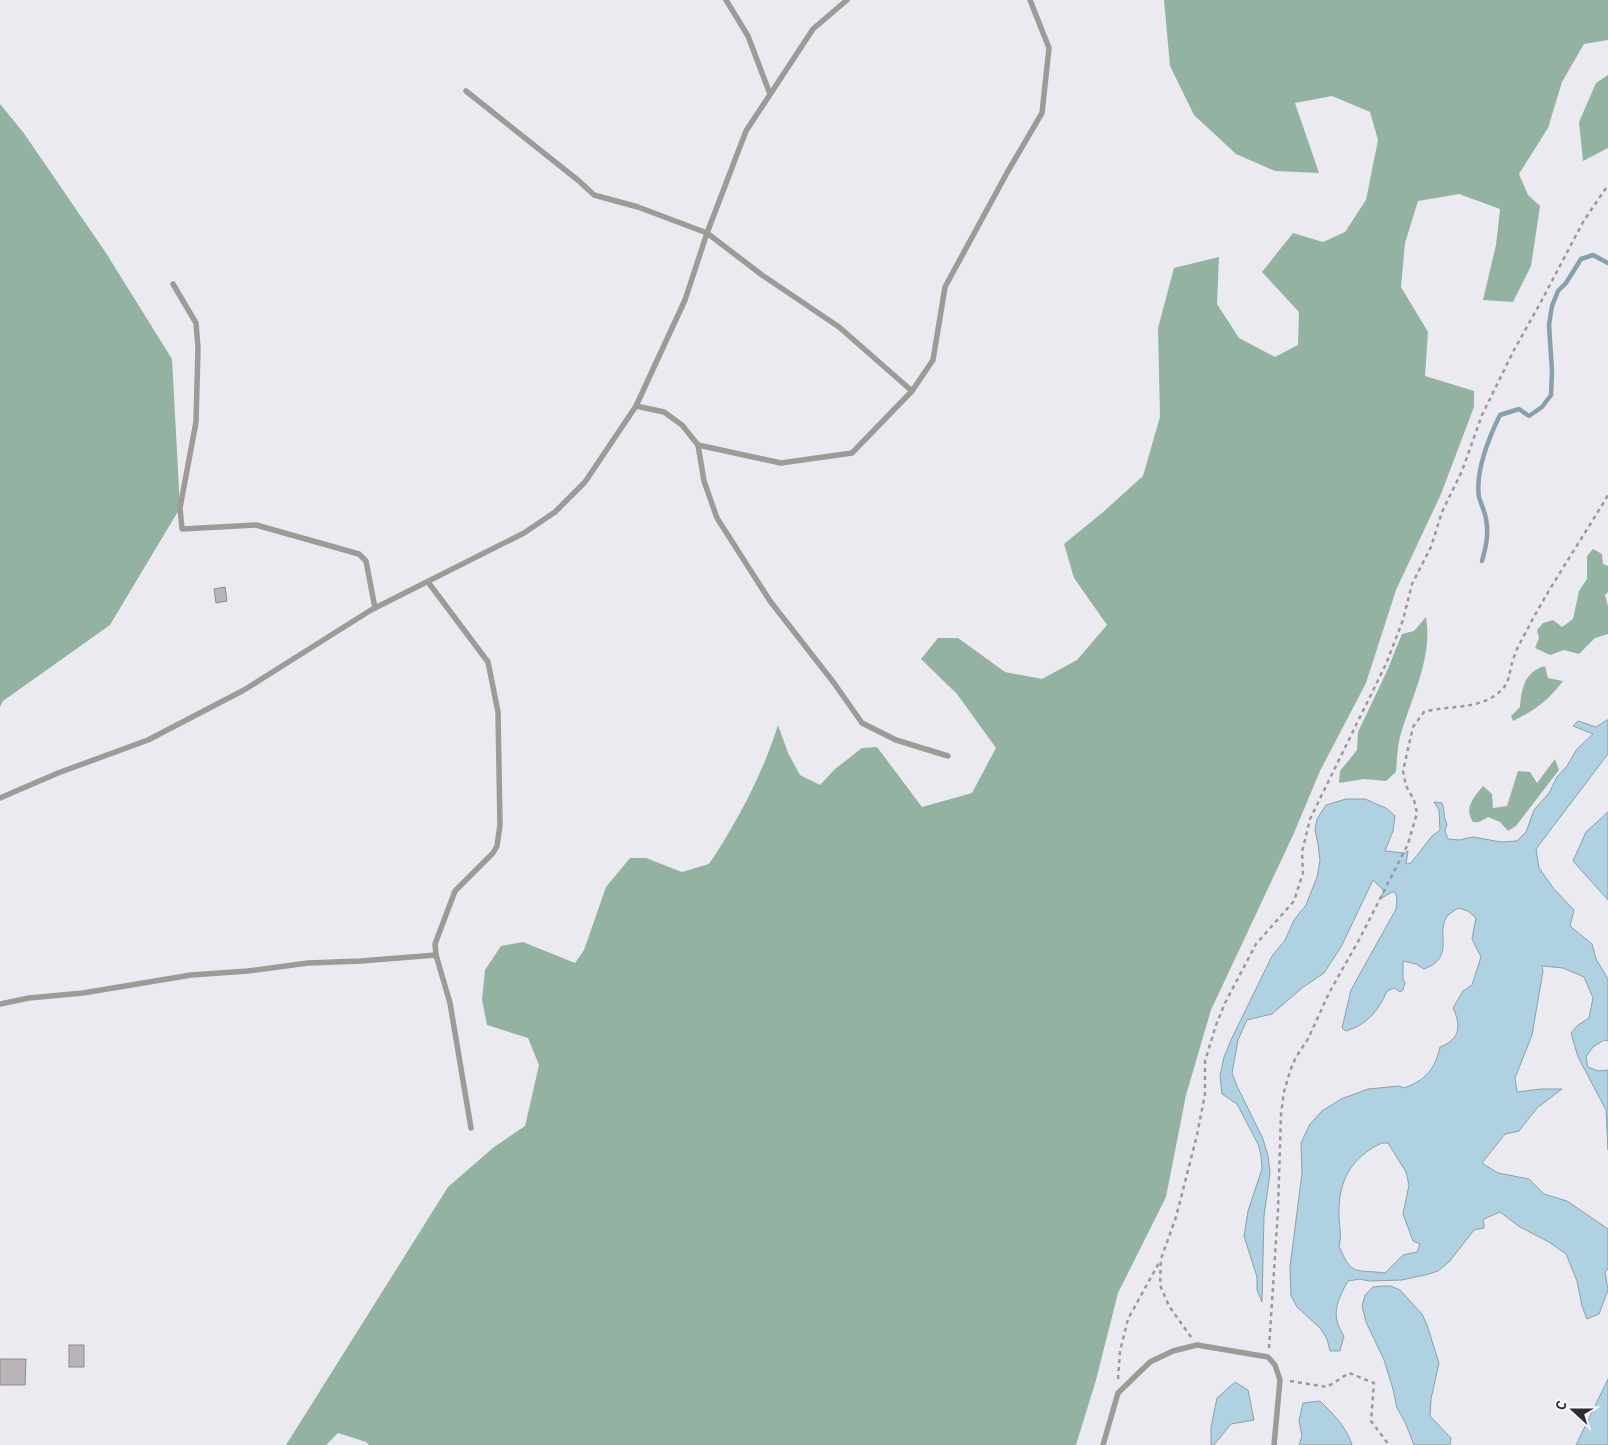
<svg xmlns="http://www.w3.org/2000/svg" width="1608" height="1445" viewBox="0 0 1608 1445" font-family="Overpass,sans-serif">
<rect width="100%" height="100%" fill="#ebeaf1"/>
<g fill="#93b2a2">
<path d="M1164,0H1608V40L1584,44L1562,82L1548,128L1519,174L1528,195L1540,206L1531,266L1513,302L1483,300L1496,245L1500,209L1459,194L1418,201L1405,243L1401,287L1428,332L1425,376L1474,391V407L1441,494L1396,590L1366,683L1320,771L1294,833L1211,1010L1186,1095L1166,1197L1118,1293L1096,1380L1076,1445H369L366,1442L338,1433L326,1445H286L448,1187L494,1147L525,1126L539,1065L528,1038L487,1025L482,1000L485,970L501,946L523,942L575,963L584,950L606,887L630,858H646L682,872L709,864C738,821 762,775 778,725L788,753L800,775L820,785L835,769L862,748L877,747L922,807L972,793L996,748L957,694L921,659L938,638H958L1005,672L1042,679L1077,660L1107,625L1074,578L1064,544L1102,513L1143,476L1160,417L1158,328L1174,268L1219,257L1217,304L1239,338L1275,357L1298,345L1299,312L1262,272L1293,233L1323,242L1345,232L1366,200L1378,140L1370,112L1332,96L1295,103L1319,173L1275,171L1236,154L1194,115L1170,66Z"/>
<path d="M1608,75V148L1583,161L1579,122L1596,83Z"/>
<path d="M0,104L23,132L106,253L172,359L180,508L110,625L3,701L0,707Z"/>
<path d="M1593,549L1602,554L1603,564L1608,566V592L1605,595L1608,606V634L1595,638L1579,654L1564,650L1550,655L1535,648L1539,638L1537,630L1543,623L1553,620L1562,627L1573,619L1579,591L1587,579V556Z"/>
<path d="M1426,617C1433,659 1411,698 1400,737C1397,748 1397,761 1396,772L1386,781L1364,779L1339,783L1340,771L1357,750L1358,732L1387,671L1402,634L1414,631Z"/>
<path d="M1545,666L1548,678L1563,681C1548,701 1535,710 1513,721L1511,716L1520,707C1521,689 1525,671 1545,666Z"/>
<path d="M1555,759L1559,770L1516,826L1508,831L1500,822L1488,817L1479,822H1473C1463,808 1475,796 1483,786L1492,794L1493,808L1507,806L1518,771L1530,772L1537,783Z"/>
</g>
<g fill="#b0d1e1" stroke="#89a0ac" fill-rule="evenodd">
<path d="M1607,720H1608V754L1536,849L1539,868L1554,889L1574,910L1570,926L1592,944L1596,959L1608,979V1041L1604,1040L1593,1047L1586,1057L1588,1067L1598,1071L1608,1070V1150L1606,1110L1578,1057L1571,1033L1578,1025L1589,1018L1593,998L1584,977L1563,968L1542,966L1543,971L1532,1035L1515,1078L1517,1092L1541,1089H1562L1537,1108L1519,1131L1505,1134L1482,1163L1498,1173L1529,1179L1544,1194L1567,1201L1608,1229V1269L1605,1272L1608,1290L1599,1314L1587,1319L1582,1306L1577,1281L1566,1254L1549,1242L1520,1227L1500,1212L1486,1218L1483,1221L1484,1224V1228L1474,1230L1449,1262L1438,1271L1429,1274L1402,1280L1369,1281L1360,1279L1348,1281C1337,1301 1330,1315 1344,1336L1340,1351H1330L1327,1339L1320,1328L1297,1307L1291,1296L1290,1267L1302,1173L1301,1143L1310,1124L1322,1111L1341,1099L1368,1089L1399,1086L1404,1088C1426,1080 1435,1069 1440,1047C1461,1039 1461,1025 1453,1008L1463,991L1472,985L1481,957L1472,939L1476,918L1468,911L1458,908C1455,910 1451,913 1448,915C1434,932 1457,957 1424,969L1416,964L1403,961V979L1405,983L1403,990L1400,992L1394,988L1387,991C1379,1010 1367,1025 1346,1031L1342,1028L1351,990L1396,909L1397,898L1395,892H1392L1380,899L1384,891L1373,880L1341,947L1324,973L1302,988L1272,1014L1247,1020L1238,1040L1232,1073L1237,1086L1263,1139L1268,1156L1270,1173L1264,1216L1262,1302L1257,1290V1277L1244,1236L1248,1211L1262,1169L1261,1155L1258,1144L1237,1104L1222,1094L1220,1076L1224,1057L1231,1040L1272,956L1285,940L1294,920L1306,905L1317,877L1320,861L1318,844L1315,830L1317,819L1326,805L1346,799H1365L1386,808L1395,816L1393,831L1385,851L1404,853L1408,851L1406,864L1411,863L1432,836L1440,830L1439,810L1434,802L1442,803C1445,810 1443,817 1447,824L1445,831L1448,839L1459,840L1473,837L1501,842L1517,841L1526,832L1534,810L1549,793L1557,777L1567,766L1577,749L1593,734L1573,726L1578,721L1596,727ZM1382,1143H1388L1406,1172L1409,1185L1403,1214L1413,1241L1420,1244L1417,1252L1403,1255L1385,1273C1355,1269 1352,1277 1339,1246C1342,1235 1339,1226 1339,1215C1338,1182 1351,1157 1382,1143Z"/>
<path d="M1608,812V900L1573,861L1586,832Z"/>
<path d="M1382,1286H1391L1400,1290L1422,1314L1427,1325L1439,1363L1431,1399L1430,1416L1451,1438L1450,1445H1414L1405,1422L1397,1408L1393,1389L1384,1360L1366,1322L1362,1306L1365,1295L1373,1287Z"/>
<path d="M1608,1379V1445H1576Z"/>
<path d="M1235,1382L1248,1390L1254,1420L1231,1424L1214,1445H1211V1427L1217,1398Z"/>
<path d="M1320,1401C1332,1413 1347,1427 1352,1445H1299L1302,1436L1299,1421L1303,1403Z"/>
</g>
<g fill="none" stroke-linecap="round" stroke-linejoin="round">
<path stroke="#89a0ac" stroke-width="4.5" d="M1482,561C1486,547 1489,534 1486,519C1485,512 1481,504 1479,497C1475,472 1489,437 1500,415L1519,409L1529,416L1542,407L1551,395L1552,371L1549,325L1552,306L1558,291L1566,283L1581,259L1593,255L1608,263"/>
</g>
<g fill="#bab4b8" stroke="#8e898d">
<path d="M225,587L227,601L216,603L214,589Z"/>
<rect x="69" y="1345" width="15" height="22"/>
<path d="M0,1359H26L25,1385H0Z"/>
</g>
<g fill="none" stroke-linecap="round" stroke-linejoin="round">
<g stroke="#99989d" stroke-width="2.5" stroke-dasharray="4 4" stroke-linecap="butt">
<path d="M1191,1337L1169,1306L1160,1285L1161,1259L1176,1217L1197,1135L1205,1094V1061L1216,1025L1225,1003L1256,944L1294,901L1303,873L1302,852L1310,819L1386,664L1403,620L1412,584L1431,547L1442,512L1462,471L1482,415L1514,350L1542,300L1583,222L1608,185"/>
<path d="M1269,1348L1278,1210L1281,1114L1284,1092L1290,1071L1296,1057L1308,1039L1329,993L1360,938L1408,844L1417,813L1414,800L1406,786L1403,771L1413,727L1424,712C1448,705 1476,710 1497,694C1512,683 1508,672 1514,657C1517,647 1524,636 1529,626C1553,581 1582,539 1608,495"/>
<path d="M1118,1379L1120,1351L1128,1319L1160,1261"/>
<path d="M1290,1381L1327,1387L1349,1373L1374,1383L1371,1421L1389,1445"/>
</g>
<g stroke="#9d9a98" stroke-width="5.5">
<path d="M726,0L748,36L770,94"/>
<path d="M466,91L579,181L594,195L638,207L707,233L762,275L839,327L912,391L852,453L781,463L698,445"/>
<path d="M173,284L196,323L198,348L196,422L180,508L182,529L256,525L359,554L366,561L375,608"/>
<path d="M912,391L933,360L945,287L1008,171L1042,113L1049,48L1030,0"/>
<path d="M636,406L664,412L682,425L698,445L704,481L717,518L770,601L834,683L862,723L896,740L948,756"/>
<path d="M428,582L488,662L498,712L500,825L497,846L493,853L455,891L435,944L436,955"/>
<path d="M0,798L58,773L148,740L244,690L371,610L524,533L555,512L585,482L636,406L685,300L707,233L746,131L813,29L847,0"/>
<path d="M0,1004L29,998L83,993L191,975L248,971L308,963L361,961L436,955L450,1003L471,1128"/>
<path d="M1103,1445L1118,1393L1150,1362L1173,1351L1197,1345L1268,1357L1275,1365L1280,1380L1274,1445"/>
</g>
</g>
<g transform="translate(1573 1410) rotate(291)" stroke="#f8f7fe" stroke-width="4" paint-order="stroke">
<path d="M0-4L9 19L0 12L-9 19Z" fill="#2e2e30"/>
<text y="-8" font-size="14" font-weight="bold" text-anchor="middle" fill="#2e2e30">С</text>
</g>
</svg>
